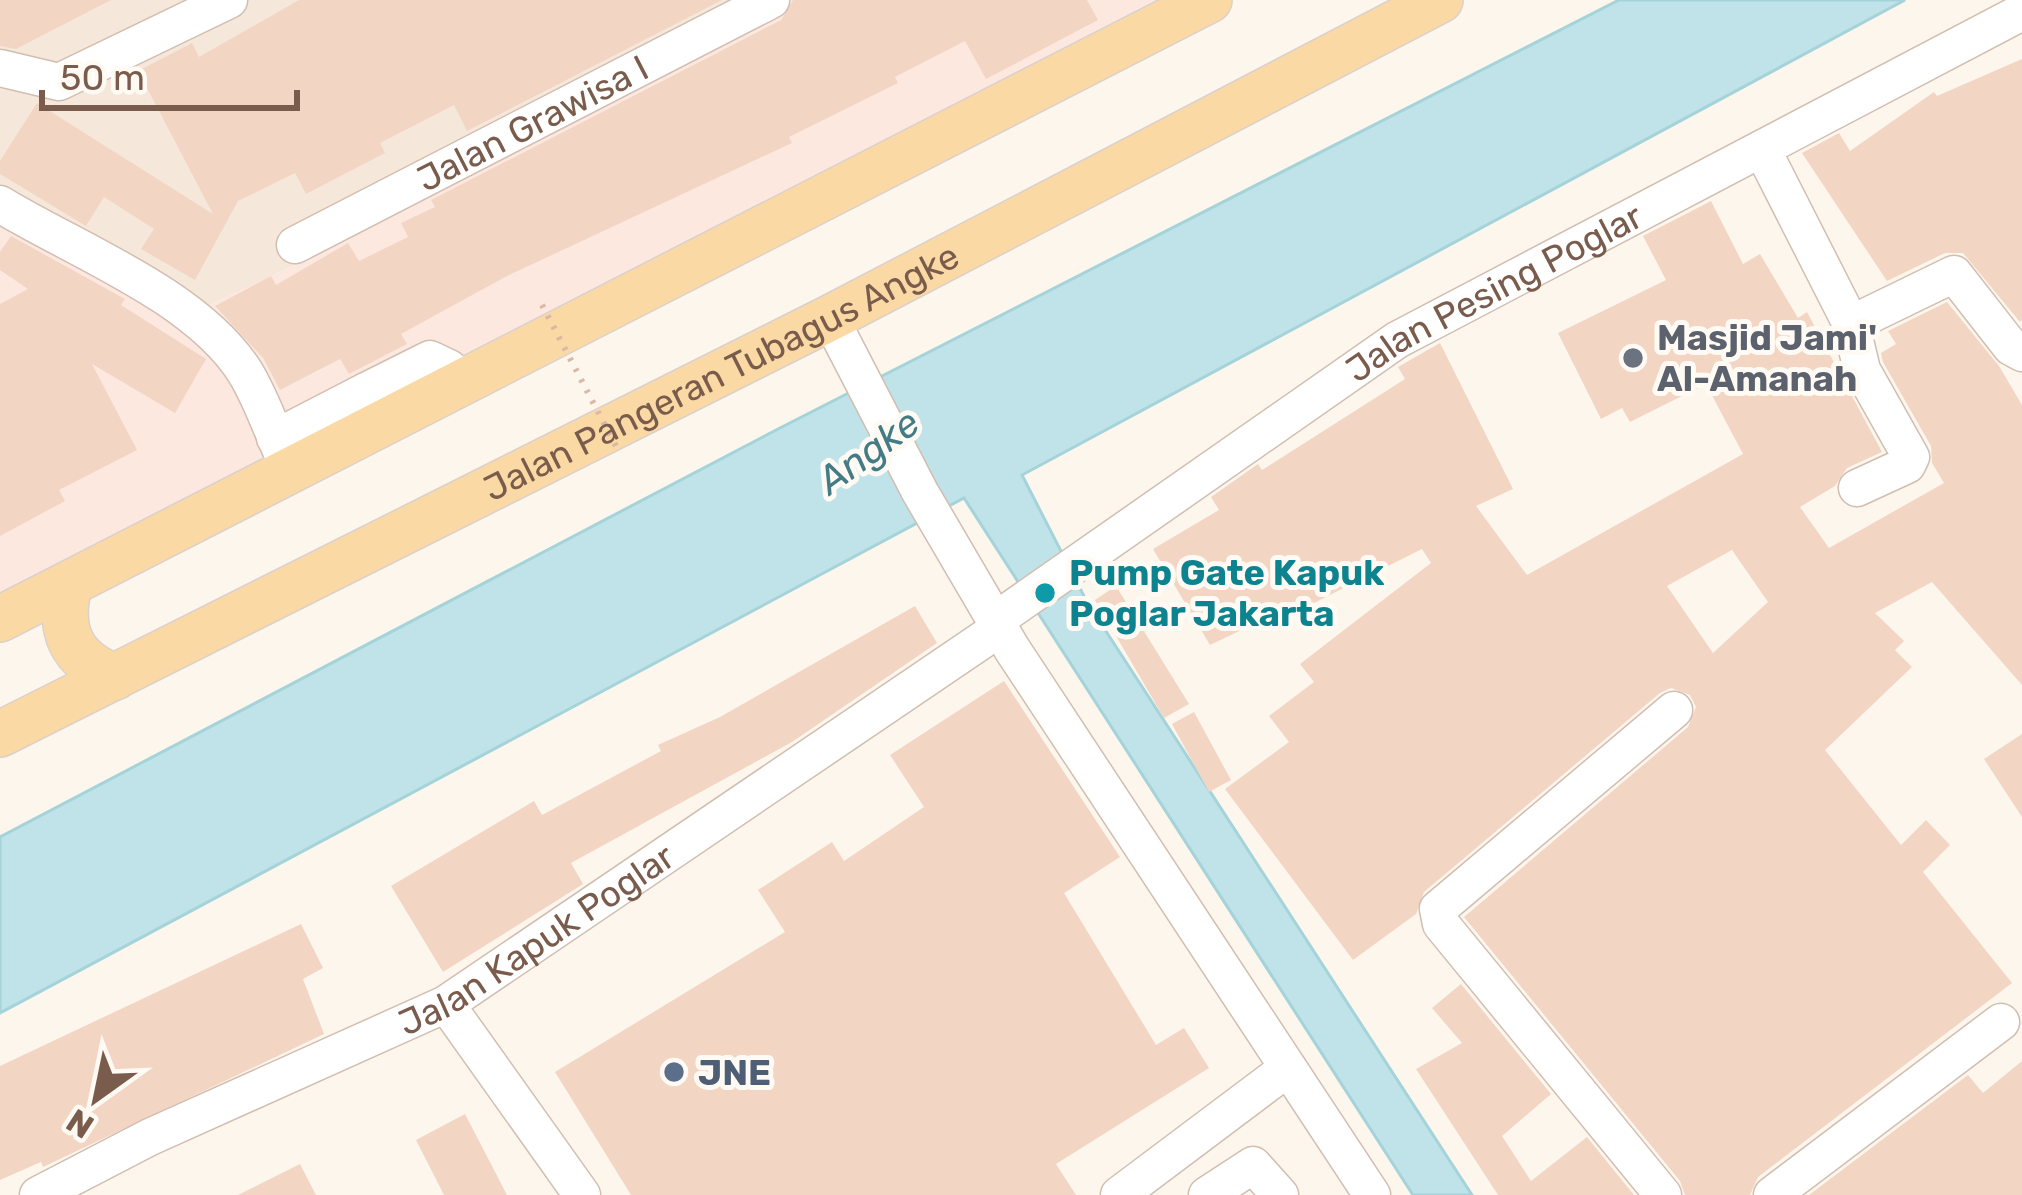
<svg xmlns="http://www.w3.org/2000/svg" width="2022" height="1195" viewBox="0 0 2022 1195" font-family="Rubik,sans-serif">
<rect width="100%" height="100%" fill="#fdf6ec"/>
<path fill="#f5e8da" d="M0,0H801L297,264L186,316L0,594Z"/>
<path fill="#fde8e0" d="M801,0H1156L0,594V202L185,316L297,264Z"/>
<path fill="#bfe3e8" stroke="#a5d3da" stroke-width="3" d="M1619,0H1905L1022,475L1087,602L1472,1195H1413L964,498L0,1013V837L778,429Z"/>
<g fill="#f3d5c3" fill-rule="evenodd">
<path d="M0,0H111L16,49L0,46Z"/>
<path d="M299,0H722L467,131L454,105L380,143L385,153L306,194L295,173L238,201L195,280L141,249L154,229L104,197L86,226L0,174V161L37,103L213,214L138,71L192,43L199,57Z"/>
<path d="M793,0H1087L1098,20L986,79L965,41L895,77L898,83L789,137L792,143L507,276L401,334L407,344L349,374L340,359L280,390L263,358L215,306L271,276L276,285L348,243L359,261L408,237L401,223L435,207L431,200L781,20Z"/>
<path d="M2022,59V320L2020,322L1963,253H1945L1887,281L1802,153L1839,133L1850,151L1934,92L1937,96Z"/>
<path d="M1711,201L1743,264L1760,254L1798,318L1807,312L1882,452L1847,468L1835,486L1800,507L1829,548L1944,483L1932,463L1931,446L1883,362L1881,353L1896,344L1888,331L1947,302L1999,366L2022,405V685L1932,582L1875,613L1904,641L1895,650L1912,667L1825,750L1901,845L1926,820L1950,845L1923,872L2012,983L1758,1177L1750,1195H1685L1680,1181L1464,917L1688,727L1696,707L1690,695L1671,688L1660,693L1424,892L1416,914L1353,960L1225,789L1289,742L1269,716L1314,682L1300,664L1431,563L1422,549L1258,631L1254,624L1210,645L1153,549L1219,510L1211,497L1258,464L1262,470L1405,379L1398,367L1440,343L1513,489L1476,506L1527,575L1743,454L1706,384L1630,422L1622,408L1601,419L1558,333L1666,280L1643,236ZM1732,550L1768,602L1713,653L1667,586Z"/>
<path d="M11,236L125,299L121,305L206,359L175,413L92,364L137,450L59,490L65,501L0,536V304L28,289L0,270V252Z"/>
<path d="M1116,586L1189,704L1164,718L1095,600Z"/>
<path d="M915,606L937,643L792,742L571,863L583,884L443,972L391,886L534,801L542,815L661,751L658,745L720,717Z"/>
<path d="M1004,681L1120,857L1064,893L1156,1045L1184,1028L1209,1068L1056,1164L1076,1195H631L555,1072L785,932L758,890L832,842L844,861L924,807L890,755Z"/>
<path d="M1194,712L1231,780L1209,792L1172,724Z"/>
<path d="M2022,734V817L1984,759Z"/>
<path d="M301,924L323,968L303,979L324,1034L43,1167L41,1162L0,1180V1066Z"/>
<path d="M1461,984L1551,1094L1502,1136L1531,1181L1587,1137L1634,1195H1498L1416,1069L1462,1043L1432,1008Z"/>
<path d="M2022,1061V1195H1809L1968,1075L1983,1093Z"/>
<path d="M465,1114L507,1195H444L416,1140Z"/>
<path d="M300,1164L316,1195H238Z"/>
</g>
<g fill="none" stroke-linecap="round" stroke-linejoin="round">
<g stroke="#d1beb0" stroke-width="39">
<g id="minor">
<path d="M0,68L59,82L229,0"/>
<path d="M1762,149L1851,324L1954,274L2011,347L2022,353"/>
<path d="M0,204C75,250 196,295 245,372C264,403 275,440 291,473"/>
<path id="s1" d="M295,245L771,0"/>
<path d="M830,318L920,492L1012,649L1372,1195"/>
<path d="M1851,324L1862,370L1911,457L1907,465L1857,488"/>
<path d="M366,391L430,359L449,368L458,389"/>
<path d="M275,438L366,391L383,427"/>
<path id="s2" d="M996,620L1397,340L2022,12"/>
<path d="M446,1004L582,1195"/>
<path id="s3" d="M38,1195L150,1137L446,1004L1000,628"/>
<path d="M1119,1195L1288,1068"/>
<path d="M1207,1195L1253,1165L1280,1195"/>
<path d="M1663,1195L1441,924L1438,909L1674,710"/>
<path d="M1772,1195L2001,1022"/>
</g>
</g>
<g stroke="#dad1cd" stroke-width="48">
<g id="major">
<path d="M69,585C58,630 70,660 115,677"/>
<path d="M0,619L1209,0"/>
<path id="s4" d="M0,734L830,318L1440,0"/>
</g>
</g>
<use href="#minor" stroke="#fff" stroke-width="36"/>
<use href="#major" stroke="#fbd9a5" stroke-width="45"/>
<path stroke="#d9b8a5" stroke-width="6" stroke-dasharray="3 9" stroke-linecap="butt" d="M542,305L618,450"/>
</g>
<circle fill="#6b7280" stroke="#fffaf3" stroke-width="4.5" cx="1633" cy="358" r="12"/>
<circle fill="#0f9aa8" stroke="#fffaf3" stroke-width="4.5" cx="1045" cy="593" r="12"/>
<circle fill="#5c6f8a" stroke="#fffaf3" stroke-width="4.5" cx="674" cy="1072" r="12"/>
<g text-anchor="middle" stroke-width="10" stroke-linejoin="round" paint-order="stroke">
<g font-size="36" fill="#7a5c4d" stroke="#fffaf3">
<text dy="13" stroke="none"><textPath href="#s1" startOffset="267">Jalan Grawisa I</textPath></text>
<text dy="13" stroke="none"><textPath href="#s2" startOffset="597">Jalan Pesing Poglar</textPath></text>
<text dy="13" stroke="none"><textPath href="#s4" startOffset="807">Jalan Pangeran Tubagus Angke</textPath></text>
<text dy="13" stroke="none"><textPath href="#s3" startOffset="561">Jalan Kapuk Poglar</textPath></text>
</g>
<g font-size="36" font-weight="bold" fill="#5b616d" stroke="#fffaf3" text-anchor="start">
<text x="1657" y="350">Masjid Jami'<tspan x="1657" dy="41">Al-Amanah</tspan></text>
</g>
<g font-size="36" font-weight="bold" fill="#0d838f" stroke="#fffaf3" text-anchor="start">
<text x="1069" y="585">Pump Gate Kapuk<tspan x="1069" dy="41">Poglar Jakarta</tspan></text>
</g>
<g font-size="36" font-weight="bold" fill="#4e5e75" stroke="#fffaf3" text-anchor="start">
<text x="698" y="1085">JNE</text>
</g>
<g font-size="39" font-style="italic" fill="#437c86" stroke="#fffaf3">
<text transform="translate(868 451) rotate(-36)" y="14">Angke</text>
</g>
</g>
<g transform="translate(96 1099) rotate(213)" stroke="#fffaf3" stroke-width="9" paint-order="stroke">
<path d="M0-9L21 45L0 30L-21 45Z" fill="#7a5c4d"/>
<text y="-18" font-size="33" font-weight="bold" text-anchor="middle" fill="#7a5c4d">N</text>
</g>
<path d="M42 90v18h255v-18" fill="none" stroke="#7a5c4d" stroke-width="6"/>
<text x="60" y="90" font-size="36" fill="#7a5c4d" stroke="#fffaf3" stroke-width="9" paint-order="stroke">50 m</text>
</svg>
